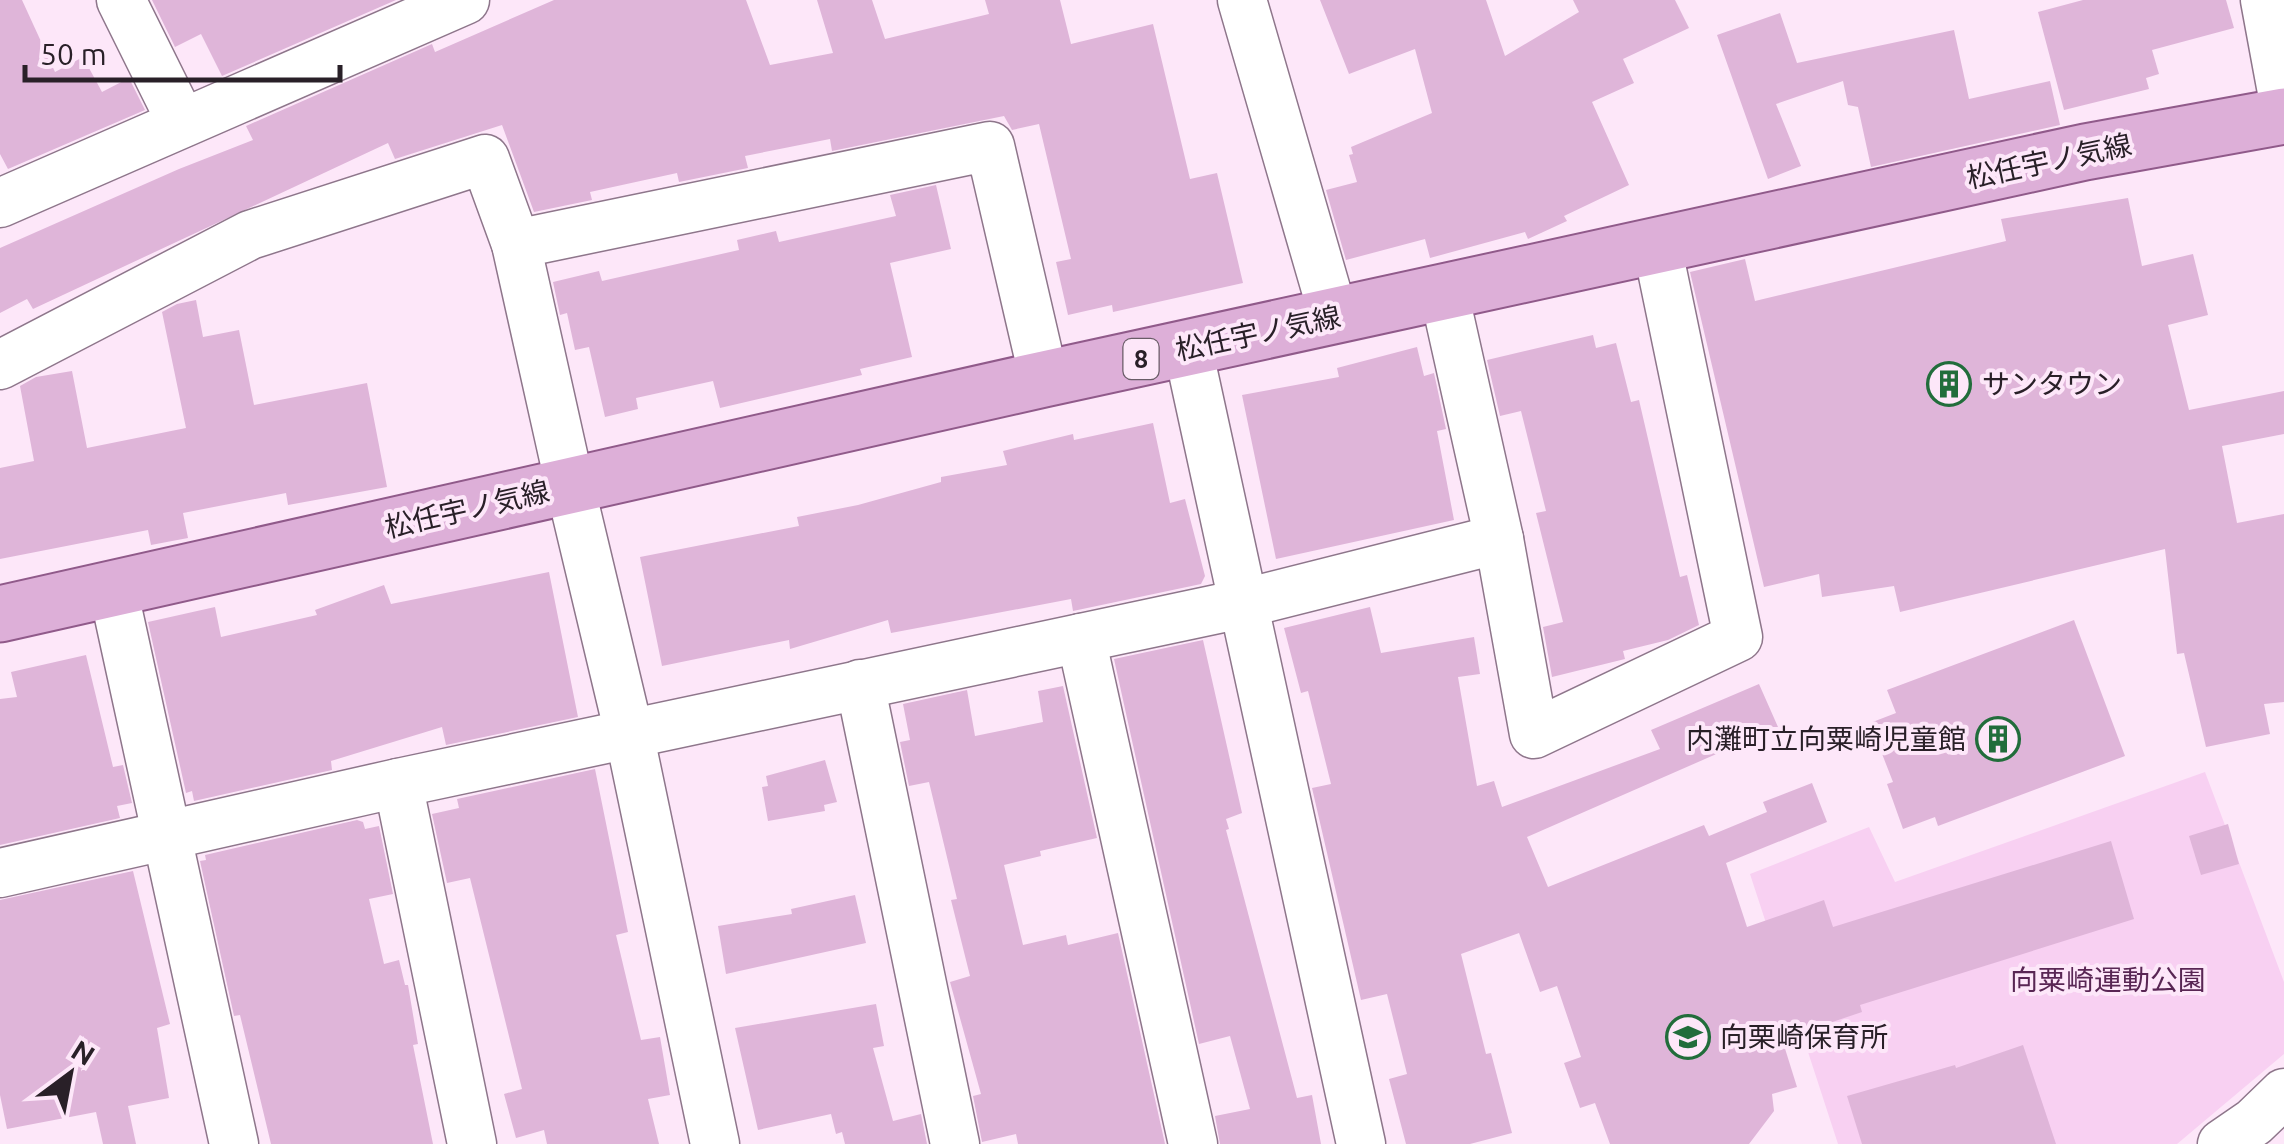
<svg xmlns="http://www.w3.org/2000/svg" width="2284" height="1144" viewBox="0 0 2284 1144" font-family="Ubuntu,'Noto Sans JP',sans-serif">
<rect width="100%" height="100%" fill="#fde7f9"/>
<path fill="#f8d0f2" d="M2205,772L2284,982V1054L2177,1144H1838L1750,874L1869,827L1895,882Z"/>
<g fill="#dfb5d9">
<path d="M0,0H22L55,72L83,57L102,92L129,78L145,110L8,169L0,154Z"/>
<path d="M152,0H396L222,76L201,34L175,47Z"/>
<path d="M554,0H746L770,65L833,53L817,0H872L885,39L989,14L985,0H1060L1071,44L1153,24L1190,179L1217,173L1243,283L1113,312L1112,305L1068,315L1056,262L1071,259L1039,124L1012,130L1004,116L832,151L830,139L745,156L748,168L679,182L677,173L590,192L592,200L534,212L502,125L395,159L388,143L33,309L27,299L0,313V248L179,169L253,140L246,126L432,44L435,52Z"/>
<path d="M1320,0H1486L1505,56L1579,12L1573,0H1675L1689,28L1623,59L1634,83L1592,102L1629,185L1564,216L1567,221L1528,239L1525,232L1430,258L1425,239L1346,260L1326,190L1357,182L1349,155L1353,154L1351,147L1432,113L1415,49L1349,74Z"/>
<path d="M2083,0H2226L2234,28L2152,50L2159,74L2146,78L2149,89L2064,110L2038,12Z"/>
<path d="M1780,13L1797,63L1954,30L1969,99L2050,81L2060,125L1871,167L1858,107L1848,105L1843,81L1776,104L1801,166L1768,179L1717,35Z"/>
<path d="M936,185L951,249L890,263L912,357L860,369L862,375L720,408L713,381L636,398L638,409L605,417L589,347L575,350L567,313L560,315L553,282L599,271L602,281L739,250L737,240L776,231L779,242L896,216L890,195Z"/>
<path d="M2128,198L2142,266L2193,254L2208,315L2168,325L2189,410L2284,391V434L2222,446L2237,523L2284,514V702L2264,704L2270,734L2206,747L2184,653L2177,654L2165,549L1900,612L1894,586L1822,597L1819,574L1764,587L1690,272L1745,259L1755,301L2006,241L2001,219Z"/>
<path d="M196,300L203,337L239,330L254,405L367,383L387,487L288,505L286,493L183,513L188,538L151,545L148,530L0,559V468L34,461L20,386L36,377L72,371L87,448L186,428L162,312L177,304Z"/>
<path d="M1593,335L1596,348L1616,343L1631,402L1639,400L1680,577L1687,575L1699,625L1668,640L1623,651L1625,659L1552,677L1543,627L1563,622L1536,513L1546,511L1521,411L1500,416L1487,360Z"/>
<path d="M1417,347L1424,376L1434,373L1446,429L1437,431L1454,520L1276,559L1242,395L1339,377L1337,368Z"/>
<path d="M1153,423L1170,503L1185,499L1205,576L1201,584L1073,611L1071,599L891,633L888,620L790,649L789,640L662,666L640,557L799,526L797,517L858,505L941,482V477L1007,465L1003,451L1073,434L1074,440Z"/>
<path d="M549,572L578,717L446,745L442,727L331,761L332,770L194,801L192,791L186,793L148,622L215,607L221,637L317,615L315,610L384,585L391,604Z"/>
<path d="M1370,607L1381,653L1474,637L1480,674L1458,677L1477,786L1494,781L1502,807L1660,749L1651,730L1759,684L1778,727L1527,837L1548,887L1704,825L1709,836L1767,812L1763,802L1812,783L1827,822L1726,863L1747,927L1824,900L1833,927L2111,841L2134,919L1860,1005L1862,1012L1782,1039L1797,1087L1772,1094L1774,1111L1749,1144H1610L1595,1103L1580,1108L1564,1063L1581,1057L1557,986L1540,992L1519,933L1461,954L1486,1054L1491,1053L1512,1133L1470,1144H1406L1389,1079L1407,1074L1387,994L1361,1000L1312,788L1331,784L1308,691L1301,693L1284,628Z"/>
<path d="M2074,620L2125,756L1938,826L1935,817L1903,829L1887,784L1893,782L1870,723L1896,713L1887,690Z"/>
<path d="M1203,640L1242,813L1226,819L1229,829L1226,830L1297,1098L1312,1095L1321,1144H1220L1215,1116L1250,1109L1230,1036L1199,1044L1114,659Z"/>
<path d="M86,655L113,767L123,765L132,803L117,806L120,818L0,845V699L17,697L11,672Z"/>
<path d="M1063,686L1097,838L1040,851L1041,856L1004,865L1023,945L1066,935L1068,945L1118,933L1165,1144H1018L1016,1134L982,1142L973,1096L981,1094L950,982L970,976L951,900L957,899L929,782L909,786L900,742L910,740L903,704L967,690L975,736L1043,722L1038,691Z"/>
<path d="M825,760L837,802L824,805L825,811L768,821L762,787L768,786L766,776Z"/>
<path d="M595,769L628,932L616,935L641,1040L660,1037L670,1095L648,1099L659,1144H547L544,1130L516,1138L504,1094L522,1089L470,878L447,883L432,814L459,808L457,799Z"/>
<path d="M357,820L363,822L365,829L379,826L393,894L369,899L384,964L399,960L405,985H408L418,1044L413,1045L433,1144H271L240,1015L234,1016L200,861L206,860L205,855Z"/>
<path d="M2228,824L2239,864L2201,875L2189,836Z"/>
<path d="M133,871L170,1024L157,1028L169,1098L128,1106L136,1144H103L96,1112L7,1129L0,1095V900Z"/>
<path d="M855,895L866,943L726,974L718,926L792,914L791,909Z"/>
<path d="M876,1004L884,1046L873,1048L893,1121L921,1114L927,1144H845L842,1132L836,1134L831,1114L758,1130L735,1028Z"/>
<path d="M2023,1045L2056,1144H1862L1847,1096L1955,1065L1956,1068Z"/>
</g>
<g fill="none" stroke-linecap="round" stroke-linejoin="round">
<g stroke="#8e768b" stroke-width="51">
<g id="minor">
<path d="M121,0L182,123"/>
<path d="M1242,0L1334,317"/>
<path d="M2265,0L2284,103"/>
<path d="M0,203L465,0"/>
<path d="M516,244L990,146L1044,379"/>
<path d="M1188,349L1361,1144"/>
<path d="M0,365L250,235L485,159L516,244L570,486L629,733L715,1144"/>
<path d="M1499,539L1534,734L1738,637L1657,246"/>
<path d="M113,589L234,1144"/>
<path d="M1081,638L1193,1144"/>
<path d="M860,684L955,1144"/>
<path d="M398,783L472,1144"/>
<path d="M0,873L398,783L1241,604L1499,539L1444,293"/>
<path d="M2222,1144L2254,1122L2284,1093"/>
</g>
</g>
<g stroke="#905a8a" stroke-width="59">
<path id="major" d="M0,614L1044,379L2085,152L2284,116"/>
</g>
<use href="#minor" stroke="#fff" stroke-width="48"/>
<use href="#major" stroke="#ddafd8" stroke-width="55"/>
</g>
<defs>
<g id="building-ring" transform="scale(2.25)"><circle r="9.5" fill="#fde7f9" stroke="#216d3b" stroke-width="1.5"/><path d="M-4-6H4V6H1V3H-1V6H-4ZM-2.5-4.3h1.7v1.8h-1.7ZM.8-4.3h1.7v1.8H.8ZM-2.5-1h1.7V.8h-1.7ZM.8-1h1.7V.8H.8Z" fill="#216d3b"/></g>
<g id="school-ring" transform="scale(2.25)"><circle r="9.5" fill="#fde7f9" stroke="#216d3b" stroke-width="1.5"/><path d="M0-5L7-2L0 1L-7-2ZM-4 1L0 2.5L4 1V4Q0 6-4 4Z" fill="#216d3b"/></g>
</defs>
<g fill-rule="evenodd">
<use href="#building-ring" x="1949" y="384"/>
<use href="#building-ring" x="1998" y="739"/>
<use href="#school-ring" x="1688" y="1037"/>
</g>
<g text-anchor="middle" stroke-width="8" stroke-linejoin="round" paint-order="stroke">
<rect fill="#fde7f9" stroke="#695c67" stroke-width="2.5" x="1123.5" y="339" width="35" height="40" rx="8"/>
<g font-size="25" font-weight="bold" fill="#292028">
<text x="1141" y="368">8</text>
</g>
<g font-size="28" fill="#292028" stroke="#fde7f9">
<text transform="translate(2049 161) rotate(-12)" y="10">松任宇ノ気線</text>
<text transform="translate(1258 333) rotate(-12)" y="10">松任宇ノ気線</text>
<text transform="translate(467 509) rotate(-13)" y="10">松任宇ノ気線</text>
</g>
<g font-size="28" fill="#292028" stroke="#fde7f9" text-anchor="start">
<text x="1982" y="394">サンタウン</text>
<text x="1966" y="749" text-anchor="end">内灘町立向粟崎児童館</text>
<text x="1720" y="1047">向栗崎保育所</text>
</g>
<g font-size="28" fill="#592654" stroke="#fde7f9">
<text x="2108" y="990">向粟崎運動公園</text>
</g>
</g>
<g transform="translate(70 1074) rotate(32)" stroke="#fde7f9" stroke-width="8" paint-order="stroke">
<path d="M0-8L18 38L0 25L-18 38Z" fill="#292028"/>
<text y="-15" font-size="28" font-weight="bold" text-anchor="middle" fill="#292028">N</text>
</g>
<path d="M25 65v15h315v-15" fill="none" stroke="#292028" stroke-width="5"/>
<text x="40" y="65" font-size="30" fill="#292028" stroke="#fde7f9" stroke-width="8" paint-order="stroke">50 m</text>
</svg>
